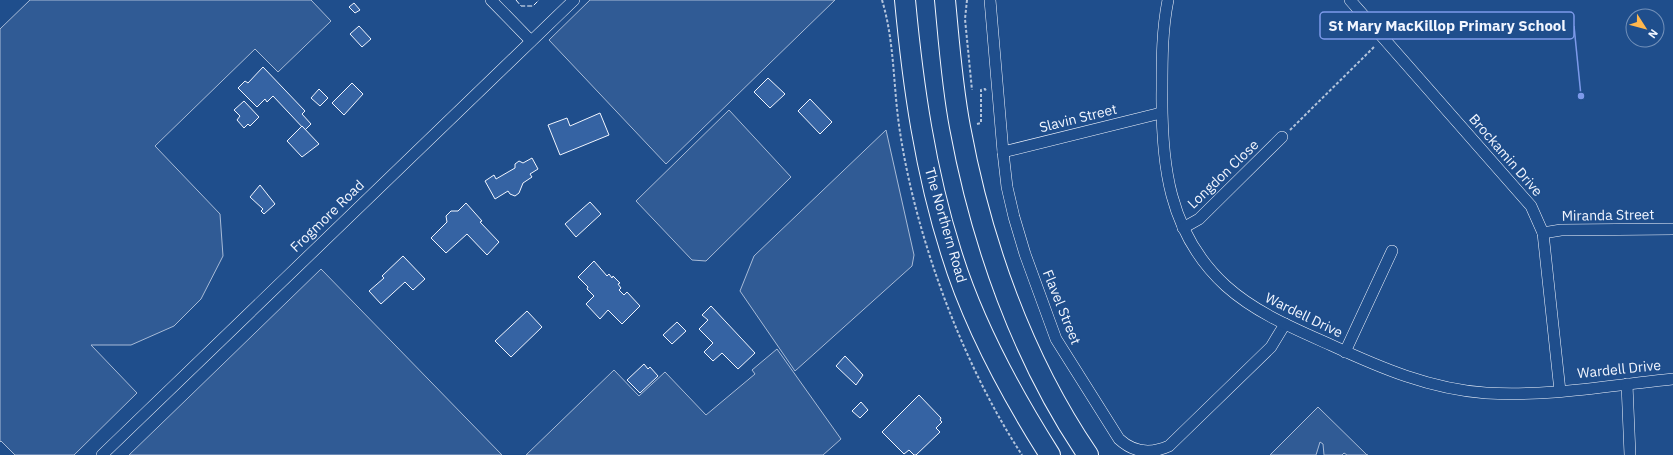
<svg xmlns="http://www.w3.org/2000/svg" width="1673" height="455" viewBox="0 0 1673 455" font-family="'IBM Plex Sans',sans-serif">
<rect width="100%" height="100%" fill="#1f4e8c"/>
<g fill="#305b95" stroke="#a8bbd7">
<path d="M30,0H311L331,21L278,72L255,49L155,146L220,214L223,256L201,299L174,326L131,345H91L137,393L74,455H15L1,441L0,442V29Z"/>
<path d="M590,0H835L666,164L549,40Z"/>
<path d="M729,110L791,177L706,261L692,260L636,201Z"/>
<path d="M886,130L914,255L912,266L795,371L740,291L754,256Z"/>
<path d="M321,269L502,455H129L188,398Z"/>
<path d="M777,349L841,439L823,455H526L614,370L639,396L665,372L706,415L755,374L752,370Z"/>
<path d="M1318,407L1367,455H1368H1347L1344,453L1342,455H1324L1323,444L1320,442L1316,455H1270Z"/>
</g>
<g fill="#3563a3" stroke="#f2f6ff">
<path d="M354,3L360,10L355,13L349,7Z"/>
<path d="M359,26L371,39L362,47L350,34Z"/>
<path d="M263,67L305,111L302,114L311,124L305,130L273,96L267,102L265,99L257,107L238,88L245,81L248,83Z"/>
<path d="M768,78L785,94L770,108L754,92Z"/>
<path d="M352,83L363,94L344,115L332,103Z"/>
<path d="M319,89L328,98L320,106L311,98Z"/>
<path d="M810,99L832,122L820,134L798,111Z"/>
<path d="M244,101L259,117L250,126L248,124L244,128L237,120L240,116L234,110Z"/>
<path d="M600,113L609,135L560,155L548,125L567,118L570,126Z"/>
<path d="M302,126L319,144L302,157L287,141Z"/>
<path d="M532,158L538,169L530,174L532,177L523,183L519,193L515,196L510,194L508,191L495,199L485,181L494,175L496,179L515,168V164L519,161L523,163Z"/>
<path d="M260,185L275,204L264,214L261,211L263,209L250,197Z"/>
<path d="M590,202L601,214L576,237L565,224Z"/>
<path d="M466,203L482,221L480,222L499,242L487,255L467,234L446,253L431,238L447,222L446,216L451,211H458Z"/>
<path d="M403,256L425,279L413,290L405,282L381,304L369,291L384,278L382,276Z"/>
<path d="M594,261L607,276L609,274L612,278L613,276L620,283L618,284L621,288L619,290L624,295L627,292L640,306L622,324L608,310L600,319L586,304L594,296L587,289L588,287L578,277Z"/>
<path d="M711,306L755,353L738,369L722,353L713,361L704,352L713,343L699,329L708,320L702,315Z"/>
<path d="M527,311L542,327L511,357L495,341Z"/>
<path d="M677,322L686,331L672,344L663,335Z"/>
<path d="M845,356L863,375L856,385L836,366Z"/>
<path d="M644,364L648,369L650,367L658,376L640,393L627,380Z"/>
<path d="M919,395L941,418L940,420L942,422L936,428L940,432L916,455H914L909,450L904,454L882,432Z"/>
<path d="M861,402L868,410L860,418L852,411Z"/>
</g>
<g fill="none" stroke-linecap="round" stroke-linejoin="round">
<g stroke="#f2f6ff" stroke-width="12">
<g id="street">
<path d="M491,0L531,41"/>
<path d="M990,0L1003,152L1007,187L1014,217L1025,254L1056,339L1119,439C1134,453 1151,454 1169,446L1271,347L1285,324"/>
<path d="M1168,0C1162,30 1162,59 1162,89C1161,163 1168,233 1226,286C1256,313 1295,329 1331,345C1381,368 1430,389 1486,393C1548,397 1612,385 1673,379"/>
<path d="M1350,0L1531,206L1543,233L1560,391"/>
<path d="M1003,152L1161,113"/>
<path d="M1183,228L1199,219L1282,137"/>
<path d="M1543,233L1561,230L1673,229"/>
<path d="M1345,352L1392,251"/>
<path d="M1627,384L1630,455"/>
<path d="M102,455L574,0"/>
</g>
</g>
<g stroke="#f2f6ff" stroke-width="22">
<g id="highway">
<path d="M905,0C913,86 925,170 951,252C973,324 1010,392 1050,455"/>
<path d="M945,0C949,42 952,85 960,127C981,241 1022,358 1088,455"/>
</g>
</g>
<g stroke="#b3c4dc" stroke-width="2" stroke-dasharray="3 2" stroke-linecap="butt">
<path d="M882,0C895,43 893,88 900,132C916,238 963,365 1022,455"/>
<path d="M967,0L965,19L972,90"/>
<path d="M977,124L981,123V90L985,89L986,91"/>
<path d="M1290,130L1375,46"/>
</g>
<use href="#street" stroke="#1f4e8c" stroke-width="11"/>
<use href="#highway" stroke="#1f4e8c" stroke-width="20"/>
<path stroke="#f2f6ff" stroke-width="1" stroke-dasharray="5 2" stroke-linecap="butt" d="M516,0L521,6H533L539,0"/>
</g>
<g text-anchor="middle" stroke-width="3" stroke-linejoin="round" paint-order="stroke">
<g font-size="14" fill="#f2f6ff" stroke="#1f4e8c">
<text transform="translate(1078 118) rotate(-14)" y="5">Slavin Street</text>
<text transform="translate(1506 155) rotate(49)" y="5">Brockamin Drive</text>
<text transform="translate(1223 174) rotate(-44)" y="5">Longdon Close</text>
<text transform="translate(1608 215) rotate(-1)" y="5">Miranda Street</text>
<text transform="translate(327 216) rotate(-44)" y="5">Frogmore Road</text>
<text transform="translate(946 225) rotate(74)" y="5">The Northern Road</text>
<text transform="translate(1062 307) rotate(68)" y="5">Flavel Street</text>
<text transform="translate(1304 315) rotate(26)" y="5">Wardell Drive</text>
<text transform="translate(1619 369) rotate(-6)" y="5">Wardell Drive</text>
</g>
</g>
<path fill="none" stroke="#7d9aea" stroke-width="1.5" d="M1581 96L1574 26"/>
<circle fill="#7d9aea" stroke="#1f4e8c" stroke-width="1.5" cx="1581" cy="96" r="4"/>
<rect fill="#1f4e8c" stroke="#7d9aea" stroke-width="1.5" x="1320" y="12" width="254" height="27" rx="4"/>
<g font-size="15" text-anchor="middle" font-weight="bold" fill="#f2f6ff">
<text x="1447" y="31">St Mary MacKillop Primary School</text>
</g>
<g transform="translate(1645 28) rotate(126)"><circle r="19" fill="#1f4e8c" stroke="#7391ba"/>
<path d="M0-3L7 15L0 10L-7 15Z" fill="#ffb74d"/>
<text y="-6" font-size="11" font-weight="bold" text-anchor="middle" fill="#f2f6ff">N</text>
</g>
</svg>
